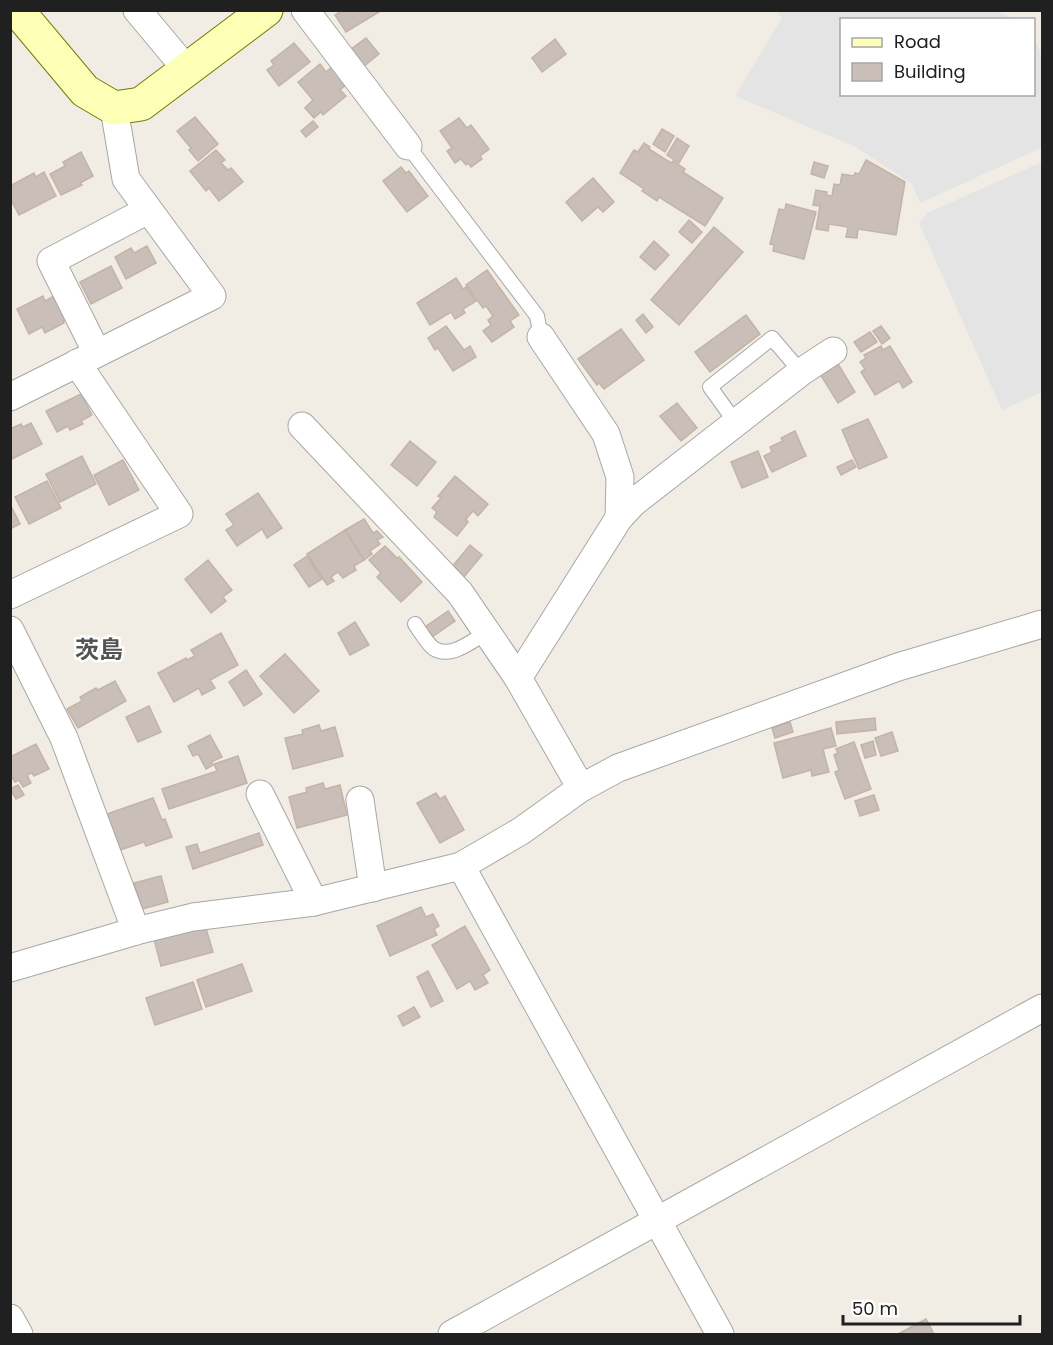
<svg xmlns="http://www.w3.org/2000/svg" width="1053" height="1345" viewBox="0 0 1053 1345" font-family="Poppins,'Noto Sans JP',sans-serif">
<rect width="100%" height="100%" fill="#f1ede5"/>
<g fill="#e4e4e4">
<path d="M776,11L992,10L1015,19L842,20V94H1034V35L1042,58V151L1041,148L920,203L912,184L854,146L735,96L782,18Z"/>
<path d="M1042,162V392L1002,410L919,223L927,213Z"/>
</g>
<g fill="#c9bfb8" stroke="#c4b3a6" stroke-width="1.5">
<path d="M382,10L346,32L335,15L343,10Z"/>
<path d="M366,38L379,54L363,67L350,50Z"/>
<path d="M555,39L566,54L542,72L532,58Z"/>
<path d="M294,43L310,62L279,86L267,70L274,65L271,61Z"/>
<path d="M320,64L326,72L333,66L347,84L340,90L346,96L323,115L321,112L314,118L305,108L313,100L298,82Z"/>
<path d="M195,117L218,144L198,161L189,150L191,148L177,131Z"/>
<path d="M459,118L467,128L471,125L489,149L480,156L482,159L471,167L468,163L466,165L461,159L455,163L447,151L452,148L440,131Z"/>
<path d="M313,121L318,127L306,137L301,131Z"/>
<path d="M662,129L674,136L665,152L653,144Z"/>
<path d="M677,138L689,146L679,163L667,155Z"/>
<path d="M644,143L650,147L649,149L671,163L673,161L685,169L683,172L723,198L705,226L659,197L657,201L642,191L644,189L620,173L634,150L638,152Z"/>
<path d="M216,150L225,160L221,163L228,170L231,168L243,182L219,201L209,188L206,191L190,171Z"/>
<path d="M81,152L93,176L80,183L82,185L61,195L50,174L65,166L63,162Z"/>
<path d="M866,160L905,182L896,235L858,229L857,238L846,237L848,227L829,224L828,231L816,229L820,206L813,205L816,190L827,192L826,195L832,196L834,184L840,185L842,174L854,176L855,173L859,174Z"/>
<path d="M814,162L828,166L824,178L811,174Z"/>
<path d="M401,167L406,173L409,171L428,196L407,212L383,181Z"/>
<path d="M44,172L56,196L19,215L10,198V186L34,173L36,177Z"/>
<path d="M593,178L614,202L603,212L598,207L582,221L566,202Z"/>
<path d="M786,204L816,212L804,259L773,251L774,245L770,244L779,209L785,210Z"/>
<path d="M689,220L702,232L692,243L679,232Z"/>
<path d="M714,227L743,252L679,325L651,300Z"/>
<path d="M654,241L669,255L655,270L640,257Z"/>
<path d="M147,246L156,263L126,279L115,257L131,248L134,253Z"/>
<path d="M111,266L122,288L91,304L80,282Z"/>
<path d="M487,270L519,315L510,321L514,327L492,342L483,331L491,325L488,320L493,316L486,306L483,308L466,285Z"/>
<path d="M456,278L463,289L466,287L476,301L463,309L465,313L455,319L451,312L430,325L417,303Z"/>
<path d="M58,294L70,318L63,321L64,323L45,333L42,327L29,334L17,309L43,296L45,301Z"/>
<path d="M643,314L653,327L646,333L636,320Z"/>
<path d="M746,315L760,334L710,372L695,352Z"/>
<path d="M446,326L464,350L470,346L476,357L453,371L438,348L435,350L428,338Z"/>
<path d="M881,326L890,338L882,344L873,331Z"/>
<path d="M621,329L644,360L604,389L599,383L597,385L578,359Z"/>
<path d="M870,332L877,342L861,352L854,342Z"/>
<path d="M881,346L883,350L890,346L912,382L903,388L899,381L875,395L861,372L865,369L860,362L866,358L864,355Z"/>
<path d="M838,364L855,392L838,403L820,374Z"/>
<path d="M81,394L92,415L81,421L83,424L70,430L68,426L57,432L46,411Z"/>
<path d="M677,403L697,428L681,441L660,416Z"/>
<path d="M868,419L887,457L859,469L842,430Z"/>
<path d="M31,423L42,444L10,460V429L21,424L23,427Z"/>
<path d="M795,431L806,456L772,472L764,456L772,452L770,447L783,441L781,438Z"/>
<path d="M410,441L436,462L417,486L391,465Z"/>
<path d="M758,451L768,477L742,488L731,462Z"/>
<path d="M82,456L96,484L60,502L46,474Z"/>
<path d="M123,460L139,490L109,505L94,475Z"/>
<path d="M852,460L856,467L841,475L837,467Z"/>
<path d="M455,476L488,504L478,516L473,511L466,519L468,522L457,536L434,517L437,512L432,508L441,498L438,496Z"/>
<path d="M47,481L61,508L29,524L15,497Z"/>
<path d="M258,493L282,528L267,538L262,529L237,546L226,530L234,525L226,514Z"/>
<path d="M10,504L20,524L10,529Z"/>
<path d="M364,519L373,533L377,531L383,537L377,540L380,544L370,551L372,554L364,560L345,530Z"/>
<path d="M345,530L364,560L354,566L356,570L343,578L338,572L331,577L334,581L327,585L307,554Z"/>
<path d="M470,545L482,555L463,578L451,568Z"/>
<path d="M385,546L397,558L399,557L422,582L401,602L377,577L381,573L369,560Z"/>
<path d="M307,556L322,579L309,587L294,565Z"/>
<path d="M208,560L232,590L223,597L226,601L211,613L185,579Z"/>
<path d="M448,611L455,621L432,637L425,627Z"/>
<path d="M355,622L369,645L350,655L338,633Z"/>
<path d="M221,633L238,665L210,680L215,688L202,695L199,688L174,702L158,673L186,658L187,660L195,656L191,650Z"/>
<path d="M285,654L319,691L294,713L260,676Z"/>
<path d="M246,670L262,694L244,706L229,682Z"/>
<path d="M115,681L126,701L78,728L67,709L82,701L80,697L96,688L98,690Z"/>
<path d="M149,706L161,732L138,742L126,717Z"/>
<path d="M875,718L876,730L837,734L836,722Z"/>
<path d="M790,722L793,732L775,738L772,728Z"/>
<path d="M319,725L321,731L335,727L343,756L293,769L285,738L303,734L302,730Z"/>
<path d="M831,728L836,746L823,749L829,772L812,776L811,770L783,778L774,743Z"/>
<path d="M892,732L898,751L881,756L875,738Z"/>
<path d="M210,735L222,757L211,762L213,765L206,769L198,754L193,756L188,746Z"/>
<path d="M873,741L876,755L865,758L861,745Z"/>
<path d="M854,742L871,789L845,799L835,772L839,770L834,755L838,753L836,749Z"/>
<path d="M36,744L49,769L34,776L32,773L27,775L31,783L23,787L19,780L15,782L10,774V757Z"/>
<path d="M238,756L247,783L169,809L162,789L217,771L214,764Z"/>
<path d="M323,783L325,789L340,785L347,815L297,828L289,797L307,792L306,788Z"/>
<path d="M18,785L24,795L16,799L10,789Z"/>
<path d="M436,793L440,799L445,796L464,830L440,843L417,803Z"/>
<path d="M874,795L879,810L860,816L855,801Z"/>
<path d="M153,798L162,820L165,819L172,837L146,846L144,842L120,850L107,814Z"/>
<path d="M259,833L263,845L193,869L186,847L197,844L200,853Z"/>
<path d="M161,876L168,902L142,909L134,883Z"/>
<path d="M421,907L426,917L433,914L439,926L434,929L437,935L390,956L377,926Z"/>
<path d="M205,925L213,952L161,966L154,939Z"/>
<path d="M465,926L490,970L483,975L488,983L475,990L470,981L457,989L432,945Z"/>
<path d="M242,964L252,991L206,1007L197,980Z"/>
<path d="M428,971L443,1001L431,1007L417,977Z"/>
<path d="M193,982L202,1009L155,1025L146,998Z"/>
<path d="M414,1007L420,1017L403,1026L398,1016Z"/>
<path d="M926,1319L934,1334H898Z"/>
</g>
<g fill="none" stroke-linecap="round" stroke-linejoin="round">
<g stroke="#a7a7a7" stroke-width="16">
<g id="lane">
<path d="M408,146L537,316L541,337"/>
<path d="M736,423L710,387L772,338L801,372"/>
<path d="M415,624C420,631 426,642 433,648C450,660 472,641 487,632"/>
</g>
</g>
<g stroke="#a7a7a7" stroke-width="29">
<g id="street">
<path d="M137,10L187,70"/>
<path d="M305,10L408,146"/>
<path d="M541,337L606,434L620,477L619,518L518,678L581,788"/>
<path d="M97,353L51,261L148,210"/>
<path d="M10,397L212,296L126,179L114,108"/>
<path d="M302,426L460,593L518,678"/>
<path d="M619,518L633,503L801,372L833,351"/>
<path d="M10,595L179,514L77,363"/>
<path d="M10,630L64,738L136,931"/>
<path d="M260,794L314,902"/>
<path d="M360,800L373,888"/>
<path d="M461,866L720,1334"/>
<path d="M10,968L136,931L193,917L314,902L461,866L521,831L581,788L618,768L898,667L1042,624"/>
<path d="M10,1318L19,1334"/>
<path d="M452,1334L1042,1008"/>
</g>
</g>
<g stroke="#717d00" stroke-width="35">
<path id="secondary" d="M17,10L85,91L114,108L141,104L266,10"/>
</g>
<use href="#lane" stroke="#fff" stroke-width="14"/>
<use href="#street" stroke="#fff" stroke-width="27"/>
<use href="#secondary" stroke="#fcffb5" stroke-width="33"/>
</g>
<g text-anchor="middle" stroke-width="5" stroke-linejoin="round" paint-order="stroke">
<g font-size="24" font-weight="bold" fill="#535353" stroke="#fff">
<text x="99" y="658">茨島</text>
</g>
</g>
<rect width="1053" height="1345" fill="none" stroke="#202020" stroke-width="24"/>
<rect x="840" y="18" width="195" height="78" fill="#ffffff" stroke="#a6a6a6" stroke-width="1.5"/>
<rect x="852" y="38" width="30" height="9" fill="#fcffb5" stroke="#a6a6a6" stroke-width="1.5"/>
<text x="894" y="48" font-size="18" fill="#202020">Road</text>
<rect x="852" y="63" width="30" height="18" fill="#c9bfb8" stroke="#a6a6a6" stroke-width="1.5"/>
<text x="894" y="78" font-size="18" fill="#202020">Building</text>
<path d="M843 1315v9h177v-9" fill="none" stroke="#202020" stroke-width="3"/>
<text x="852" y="1315" font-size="18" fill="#202020" stroke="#ffffff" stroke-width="4.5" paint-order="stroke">50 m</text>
</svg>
